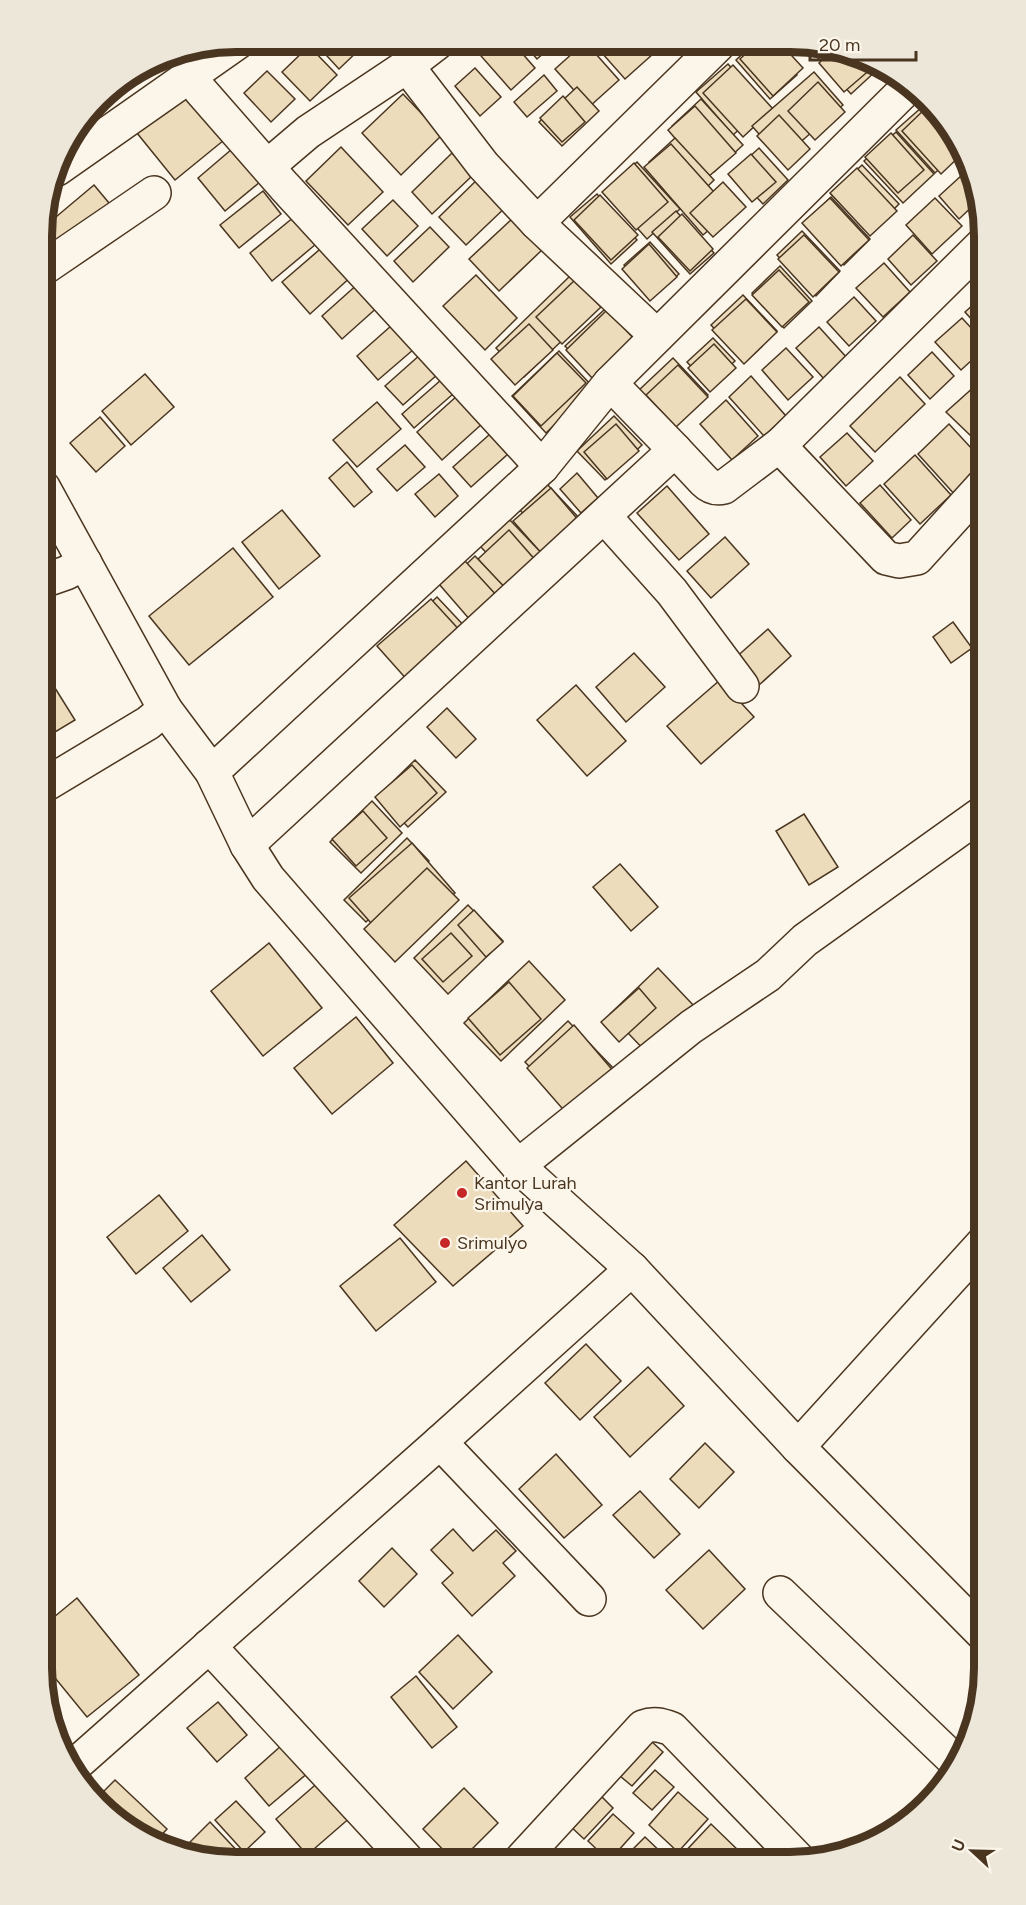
<svg xmlns="http://www.w3.org/2000/svg" width="1026" height="1905" viewBox="0 0 1026 1905" font-family="Figtree,sans-serif">
<rect width="100%" height="100%" fill="#fbf6e9"/>
<g fill="#ecdcbc" stroke="#4a3520" stroke-width="1.5">
<path d="M317,43H356L361,48L339,69L316,44Z"/>
<path d="M369,43H394L381,55Z"/>
<path d="M480,44H514L535,68L511,90L474,48Z"/>
<path d="M524,44H554L537,59Z"/>
<path d="M583,44H587L619,80L589,107L555,69Z"/>
<path d="M594,44L663,45L625,79Z"/>
<path d="M752,45H770L797,75L770,99L736,60Z"/>
<path d="M755,45H782L803,68L773,96L740,59Z"/>
<path d="M309,46L337,75L310,101L282,72Z"/>
<path d="M804,46H824L813,55Z"/>
<path d="M830,47L877,70L851,94L818,58Z"/>
<path d="M834,49L872,68L844,92L819,63Z"/>
<path d="M728,64L765,106L733,135L696,92Z"/>
<path d="M733,65L773,109L743,137L703,93Z"/>
<path d="M475,68L501,97L480,116L455,86Z"/>
<path d="M267,71L295,99L271,122L244,93Z"/>
<path d="M814,72L843,105L781,159L752,126Z"/>
<path d="M544,75L557,91L527,117L514,102Z"/>
<path d="M818,82L845,112L815,140L788,111Z"/>
<path d="M577,87L599,111L562,146L539,122Z"/>
<path d="M190,89L229,136L175,180L137,133Z"/>
<path d="M403,94L442,135L401,175L362,133Z"/>
<path d="M563,96L585,122L562,142L540,118Z"/>
<path d="M701,99L743,145L714,172L672,126Z"/>
<path d="M695,106L736,153L708,177L668,130Z"/>
<path d="M922,107L947,134L958,151L935,173L896,130Z"/>
<path d="M926,108L937,119L961,155L941,174L902,131Z"/>
<path d="M779,115L810,149L788,170L757,136Z"/>
<path d="M896,132L934,174L903,203L864,161Z"/>
<path d="M891,133L924,170L898,193L865,157Z"/>
<path d="M675,138L714,180L689,205L649,162Z"/>
<path d="M671,144L731,211L703,235L644,167Z"/>
<path d="M341,147L383,192L348,225L306,181Z"/>
<path d="M759,148L788,180L763,204L733,172Z"/>
<path d="M232,149L260,182L225,211L198,178Z"/>
<path d="M452,153L473,175L432,214L412,192Z"/>
<path d="M751,154L776,182L752,202L728,174Z"/>
<path d="M637,162L680,209L647,239L605,192Z"/>
<path d="M634,163L668,202L636,230L602,192Z"/>
<path d="M862,165L899,204L869,234L831,194Z"/>
<path d="M857,168L897,211L870,236L830,193Z"/>
<path d="M485,172L512,201L466,245L439,217Z"/>
<path d="M962,175L977,192L978,201L959,219L939,196Z"/>
<path d="M723,182L746,207L713,237L690,213Z"/>
<path d="M94,185L114,209L44,265V227Z"/>
<path d="M263,191L281,214L239,248L220,225Z"/>
<path d="M597,194L637,240L611,264L570,217Z"/>
<path d="M600,195L638,235L611,260L574,220Z"/>
<path d="M831,197L870,239L844,265L804,223Z"/>
<path d="M830,198L869,240L841,266L802,223Z"/>
<path d="M935,198L962,226L932,254L906,225Z"/>
<path d="M393,200L418,226L387,256L362,229Z"/>
<path d="M676,211L714,253L690,274L652,232Z"/>
<path d="M682,214L713,249L690,271L658,237Z"/>
<path d="M294,217L316,244L272,281L250,253Z"/>
<path d="M513,218L543,249L499,291L469,259Z"/>
<path d="M430,227L449,247L413,282L394,261Z"/>
<path d="M802,231L840,271L816,296L777,255Z"/>
<path d="M804,235L839,272L813,297L778,259Z"/>
<path d="M913,235L937,261L911,285L888,259Z"/>
<path d="M650,242L679,274L653,297L624,265Z"/>
<path d="M326,244L353,275L310,314L282,282Z"/>
<path d="M649,244L677,277L650,301L622,269Z"/>
<path d="M884,263L910,292L883,317L856,288Z"/>
<path d="M780,266L812,301L784,328L752,293Z"/>
<path d="M779,270L809,302L782,327L752,295Z"/>
<path d="M476,275L517,318L485,350L443,306Z"/>
<path d="M571,275L599,305L524,377L496,348Z"/>
<path d="M575,280L601,307L562,344L536,317Z"/>
<path d="M360,282L380,305L342,339L322,316Z"/>
<path d="M743,295L777,331L745,362L711,325Z"/>
<path d="M984,295V333L965,312Z"/>
<path d="M854,297L876,321L849,346L827,322Z"/>
<path d="M746,299L777,332L744,364L712,330Z"/>
<path d="M605,309L634,339L594,376L565,346Z"/>
<path d="M607,310L635,340L593,379L566,350Z"/>
<path d="M400,318L421,343L378,380L357,356Z"/>
<path d="M962,318L984,342V349L961,370L935,342Z"/>
<path d="M529,324L553,350L515,385L491,359Z"/>
<path d="M819,327L848,359L825,380L796,348Z"/>
<path d="M713,338L735,361L709,385L687,362Z"/>
<path d="M714,344L736,368L710,392L688,368Z"/>
<path d="M786,348L813,377L788,400L762,370Z"/>
<path d="M559,351L593,387L546,433L512,396Z"/>
<path d="M932,352L954,376L930,399L908,375Z"/>
<path d="M557,353L586,383L541,426L513,396Z"/>
<path d="M421,354L438,374L403,405L385,386Z"/>
<path d="M673,358L708,395L673,428L638,391Z"/>
<path d="M678,365L708,397L676,427L646,395Z"/>
<path d="M145,374L174,407L131,445L102,411Z"/>
<path d="M751,376L786,416L764,436L729,397Z"/>
<path d="M900,377L925,404L875,452L850,426Z"/>
<path d="M441,380L453,394L414,428L402,414Z"/>
<path d="M975,386L984,394V424L971,436L946,412Z"/>
<path d="M458,395L483,423L442,460L417,432Z"/>
<path d="M726,400L758,436L732,460L700,424Z"/>
<path d="M377,402L401,429L357,467L333,440Z"/>
<path d="M614,416L642,445L605,480L577,451Z"/>
<path d="M100,417L125,446L96,472L70,443Z"/>
<path d="M616,424L639,451L607,479L584,452Z"/>
<path d="M949,424L984,462V469L956,496L918,454Z"/>
<path d="M499,426L516,447L471,487L453,467Z"/>
<path d="M847,433L873,461L846,486L820,457Z"/>
<path d="M405,445L425,467L397,491L377,469Z"/>
<path d="M915,455L951,495L920,524L884,484Z"/>
<path d="M347,462L372,492L354,507L329,478Z"/>
<path d="M577,473L598,498L581,513L560,489Z"/>
<path d="M439,474L458,496L435,517L415,494Z"/>
<path d="M546,483L582,521L554,547L519,509Z"/>
<path d="M880,485L911,520L892,538L860,503Z"/>
<path d="M667,486L709,534L679,560L637,513Z"/>
<path d="M551,488L580,522L543,555L513,521Z"/>
<path d="M282,510L320,556L279,589L242,542Z"/>
<path d="M508,518L549,561L521,589L479,545Z"/>
<path d="M509,530L537,562L505,589L478,559Z"/>
<path d="M725,537L749,564L711,598L687,571Z"/>
<path d="M233,548L273,597L189,665L149,616Z"/>
<path d="M475,556L511,594L480,623L444,586Z"/>
<path d="M465,561L498,597L471,621L439,584Z"/>
<path d="M437,597L469,631L415,683L383,649Z"/>
<path d="M431,599L463,634L409,682L377,646Z"/>
<path d="M953,622L972,648L951,663L933,637Z"/>
<path d="M768,629L791,656L758,686L734,659Z"/>
<path d="M634,653L665,687L626,722L596,687Z"/>
<path d="M45,672L75,720L45,738L43,735V673Z"/>
<path d="M720,680L754,717L701,764L667,726Z"/>
<path d="M576,685L626,741L587,776L537,720Z"/>
<path d="M447,708L476,739L456,758L427,727Z"/>
<path d="M415,760L446,792L408,827L378,796Z"/>
<path d="M412,765L437,793L400,827L375,797Z"/>
<path d="M372,801L402,833L361,873L330,842Z"/>
<path d="M363,811L387,838L356,866L332,839Z"/>
<path d="M804,814L838,867L809,885L776,831Z"/>
<path d="M407,838L429,861L366,922L344,900Z"/>
<path d="M412,843L455,893L393,948L349,898Z"/>
<path d="M620,864L658,907L631,931L593,887Z"/>
<path d="M427,868L459,900L395,962L364,929Z"/>
<path d="M468,905L503,941L448,994L414,958Z"/>
<path d="M474,910L503,942L486,957L458,925Z"/>
<path d="M451,933L472,956L443,982L422,959Z"/>
<path d="M269,943L322,1008L263,1056L211,991Z"/>
<path d="M529,961L565,1000L501,1061L464,1023Z"/>
<path d="M658,968L695,1007L647,1053L610,1014Z"/>
<path d="M509,982L541,1019L500,1055L468,1018Z"/>
<path d="M639,988L656,1008L619,1042L601,1022Z"/>
<path d="M356,1017L393,1063L332,1114L294,1068Z"/>
<path d="M568,1021L617,1072L574,1113L525,1062Z"/>
<path d="M574,1025L615,1073L568,1115L527,1068Z"/>
<path d="M466,1161L523,1226L453,1286L394,1225Z"/>
<path d="M159,1195L188,1231L136,1274L107,1237Z"/>
<path d="M202,1235L230,1270L191,1302L163,1268Z"/>
<path d="M400,1238L436,1282L376,1331L340,1286Z"/>
<path d="M586,1344L621,1381L580,1420L545,1383Z"/>
<path d="M648,1367L684,1406L630,1457L594,1417Z"/>
<path d="M705,1443L734,1472L699,1508L670,1479Z"/>
<path d="M556,1454L602,1505L564,1538L519,1489Z"/>
<path d="M640,1491L680,1534L654,1558L613,1515Z"/>
<path d="M453,1529L473,1551L496,1530L516,1551L503,1563L515,1576L472,1616L442,1583L453,1573L431,1550Z"/>
<path d="M392,1548L417,1574L384,1607L359,1581Z"/>
<path d="M709,1550L745,1589L703,1629L666,1590Z"/>
<path d="M77,1598L139,1675L87,1717L42,1662V1627Z"/>
<path d="M458,1635L492,1672L453,1709L419,1672Z"/>
<path d="M416,1676L457,1727L432,1748L391,1697Z"/>
<path d="M218,1702L247,1735L217,1762L187,1728Z"/>
<path d="M291,1737L316,1766L269,1806L245,1778Z"/>
<path d="M651,1741L663,1752L632,1786L620,1776Z"/>
<path d="M655,1770L674,1787L652,1810L633,1793Z"/>
<path d="M115,1780L167,1829L154,1843L109,1815L97,1798Z"/>
<path d="M321,1780L352,1816L307,1855L276,1819Z"/>
<path d="M464,1788L498,1823L459,1862H455L423,1829Z"/>
<path d="M678,1792L708,1819L678,1852L649,1825Z"/>
<path d="M598,1793L613,1808L584,1839L569,1825Z"/>
<path d="M236,1801L265,1832L244,1852L215,1820Z"/>
<path d="M613,1814L634,1833L609,1861L588,1841Z"/>
<path d="M210,1822L242,1856L236,1861H211L179,1853Z"/>
<path d="M711,1824L740,1852L730,1863H689L681,1856Z"/>
<path d="M645,1837L668,1859L664,1863L620,1862Z"/>
</g>
<g fill="none" stroke-linecap="round" stroke-linejoin="round">
<g stroke="#4a3520" stroke-width="36">
<g id="minor">
<path d="M407,66L483,165L537,223L657,336"/>
<path d="M200,90L284,186L542,467"/>
<path d="M268,166L308,132L407,66L437,43"/>
<path d="M57,169L238,42"/>
<path d="M537,223L718,45"/>
<path d="M44,268L154,193"/>
<path d="M781,444L984,243"/>
<path d="M675,450L610,383L909,86"/>
<path d="M43,487L165,709L212,772L247,845L268,878L518,1166L632,1269L798,1447L984,1635"/>
<path d="M604,516L672,592L742,686"/>
<path d="M43,581L66,573L85,563"/>
<path d="M212,772L542,467L610,383"/>
<path d="M43,786L148,723L165,709"/>
<path d="M247,845L675,450L704,481C710,487 716,489 724,487L781,444L789,456L886,558L899,561L917,558L984,484"/>
<path d="M518,1166L691,1027L768,975L805,940L984,812"/>
<path d="M440,1442L589,1599"/>
<path d="M798,1447L984,1242"/>
<path d="M780,1593L957,1763"/>
<path d="M209,1646L409,1862"/>
<path d="M75,1765L440,1442L632,1269"/>
<path d="M519,1862L643,1727C654,1723 661,1725 672,1729L800,1861"/>
</g>
</g>
<use href="#minor" stroke="#fbf6e9" stroke-width="33"/>
</g>
<g fill="#c62828" stroke="#fbf6e9" stroke-width="2">
<circle cx="462" cy="1193" r="6"/>
<circle cx="445" cy="1243" r="6"/>
</g>
<g text-anchor="middle" stroke-width="4.5" stroke-linejoin="round" paint-order="stroke">
<g font-size="18" fill="#4a3520" stroke="#fbf6e9" text-anchor="start">
<text x="474" y="1189">Kantor Lurah<tspan x="474" dy="21">Srimulya</tspan></text>
<text x="457" y="1249">Srimulyo</text>
</g>
</g>
<path d="M0 0H1026V1905H0ZM236 52H790A184 184 0 0 1 974 236V1668A184 184 0 0 1 790 1852H236A184 184 0 0 1 52 1668V236A184 184 0 0 1 236 52Z" fill="#ede7d9" fill-rule="evenodd"/>
<path fill="none" stroke="#4a3520" stroke-width="8" d="M236 52H790A184 184 0 0 1 974 236V1668A184 184 0 0 1 790 1852H236A184 184 0 0 1 52 1668V236A184 184 0 0 1 236 52Z"/>
<g transform="translate(972 1851) rotate(292)" stroke="#fbf6e9" stroke-width="4.5" paint-order="stroke">
<path d="M0-4.5L10 22L0 15L-10 22Z" fill="#4a3520"/>
<text y="-9" font-size="16" font-weight="bold" text-anchor="middle" fill="#4a3520">U</text>
</g>
<path d="M810 51v9h106v-9" fill="none" stroke="#4a3520" stroke-width="3"/>
<text x="819" y="51" font-size="18" fill="#4a3520" stroke="#fbf6e9" stroke-width="4.5" paint-order="stroke">20 m</text>
</svg>
